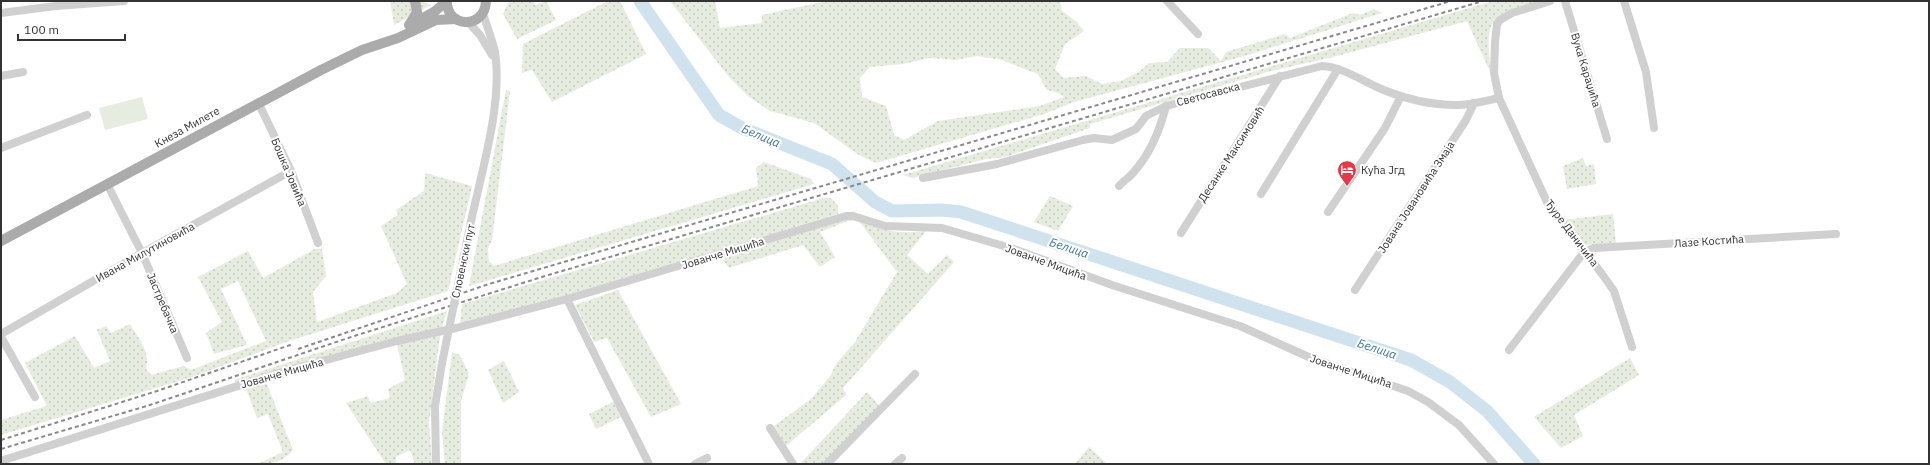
<svg xmlns="http://www.w3.org/2000/svg" width="1930" height="465" viewBox="0 0 1930 465" font-family="'IBM Plex Sans',sans-serif">
<defs>
<pattern id="grass-dots" width="8" height="8" patternUnits="userSpaceOnUse"><rect width="8" height="8" fill="#e6ecdf"/><path d="M2 2h.1M6 6h.1" fill="none" stroke="#c6cbc0" stroke-width="1.8" stroke-linecap="round"/></pattern>
</defs>
<rect width="100%" height="100%" fill="#fff"/>
<g fill="url(#grass-dots)" fill-rule="evenodd">
<path d="M390,1H420L431,5L394,25Z"/>
<path d="M509,1H533L535,5L546,1L556,20L517,39L503,14Z"/>
<path d="M608,1H620L646,54L552,102L532,70L522,73L523,44Z"/>
<path d="M670,1H715L720,28L762,23V15L827,1H1060L1062,11L1077,22L1084,31L1065,44L1055,69L1063,78L1086,76L1102,84L1121,81L1139,72L1149,63L1167,62L1180,48H1208L1221,61L1226,52L1285,34L1290,38L1353,13L1360,15L1374,9L1382,13L1248,55L1074,102L1044,114L876,163L859,155L814,123L770,111L748,96L729,77ZM977,56L1002,60L1038,74L1047,90L1059,93L1064,97L1040,106L938,121L904,140L894,135L886,106L862,97L860,78L870,67L903,64L930,58L955,60Z"/>
<path d="M1493,1H1542C1525,6 1495,9 1490,30C1487,41 1490,61 1491,74L1467,21L1333,57L1271,71L1090,124V128L1005,157L986,159L912,178L903,175Z"/>
<path d="M506,90L510,91L492,240L488,248L489,261L494,266L758,186L756,168L764,162L811,179L814,184L469,286Z"/>
<path d="M1583,158L1586,166L1594,164L1596,184L1567,189L1563,166Z"/>
<path d="M425,173L472,186L448,291L289,341L192,377L1,435V420L47,406L25,363L75,336L94,368L110,361L97,330L106,326L111,333L130,324C138,338 151,352 146,369L151,375L184,366L191,370L266,341L238,281L221,289L247,345L214,354L206,333L222,322L198,277L248,251L263,278L315,249H322L326,276L313,292L317,322L397,293L407,284L381,226L398,215L396,210L424,191Z"/>
<path d="M1050,196L1073,206L1058,231L1034,222Z"/>
<path d="M824,198H831L838,206V214L557,298L460,324L462,304Z"/>
<path d="M1613,214L1616,243L1584,245L1564,220Z"/>
<path d="M844,219C861,221 876,227 892,231C903,233 915,232 926,231L907,255L928,274L947,255L954,262L843,388L846,395L786,446L774,426L811,399L831,375L836,364L855,342L897,272L859,221H848L820,232L835,257L820,267L803,245L729,268L722,258Z"/>
<path d="M618,290L681,404L651,417L607,338L594,342L575,305Z"/>
<path d="M447,311L442,327L236,383L234,380Z"/>
<path d="M440,336L429,422L432,464H415L410,450L396,457V464H386L346,403L368,396L370,403L390,398L388,389L405,380L397,344Z"/>
<path d="M452,352L460,355L469,374L461,401V464H445L442,432Z"/>
<path d="M1630,358L1639,375L1574,415L1583,436L1561,448L1534,417Z"/>
<path d="M504,361L519,392L503,403L488,370Z"/>
<path d="M266,382L293,450C283,462 273,464 258,464L283,452L268,414L257,418L245,386Z"/>
<path d="M867,392L880,406L823,464H800Z"/>
<path d="M615,401L623,416L596,429L589,414Z"/>
<path d="M1089,447L1107,464H1075Z"/>
</g>
<path fill="#e6ecdf" d="M142,97L148,119L105,130L99,108Z"/>
<g fill="none" stroke-linecap="round" stroke-linejoin="round">
<path stroke="#cfe2ee" stroke-width="13" d="M640,1L719,115L742,128L832,164L875,202L892,211L942,210L961,212L1411,360L1450,382L1487,411L1534,464"/>
<g stroke="#d0d0d0" stroke-width="8">
<path d="M1167,1L1198,34"/>
<path d="M1550,1L1512,13L1500,20L1497,24L1495,42L1494,73L1499,98L1547,202L1602,274L1614,291L1632,347"/>
<path d="M1565,1L1607,139"/>
<path d="M1624,1L1646,72L1654,128"/>
<path d="M1,13L56,6L124,1"/>
<path d="M468,22L480,35L492,55"/>
<path d="M1,76L23,72"/>
<path d="M258,102L291,171L318,243"/>
<path d="M1,148L87,115"/>
<path d="M923,178L997,164L1083,140L1094,138L1112,140L1136,129L1146,116L1166,106L1322,66C1342,67 1361,80 1379,88C1402,98 1431,105 1457,105C1471,105 1485,101 1499,98"/>
<path d="M107,184L142,253L187,358"/>
<path d="M1119,186C1123,181 1129,178 1133,173C1150,154 1160,130 1166,106"/>
<path d="M1261,194L1338,69"/>
<path d="M1328,212L1385,128L1401,96"/>
<path d="M470,226C481,173 503,104 495,52C492,39 487,26 483,14"/>
<path d="M1181,233L1280,76"/>
<path d="M1355,290L1466,120L1474,103"/>
<path d="M567,299L649,464"/>
<path d="M1,334L142,253L291,171"/>
<path d="M1,337L35,397"/>
<path d="M1509,350L1584,252L1594,248L1836,234"/>
<path d="M770,428L793,464"/>
<path d="M1,461L285,371L397,341L456,328L567,299L846,216H853L885,226L942,228L1014,249L1112,285L1240,326L1311,358L1408,391L1428,402L1459,425L1494,464"/>
<path d="M436,464L435,406L442,363"/>
<path d="M695,464L707,458"/>
<path d="M827,464L915,374"/>
<path d="M895,464L902,458"/>
</g>
<g stroke="#ababab" stroke-width="10">
<path d="M447,1C446,28 485,30 486,1"/>
<path d="M414,23L434,12L447,1"/>
<path d="M409,25L417,12L415,1"/>
<path d="M1,241L321,70L362,50L398,38L436,20L456,19"/>
</g>
<g stroke="#888" stroke-width="2" stroke-dasharray="4 3" stroke-linecap="butt">
<path d="M298,349L489,284L1451,1"/>
<path d="M1,440L157,391L293,344"/>
<path d="M1,449L150,405L348,338L545,276L1483,1"/>
</g>
<path stroke="#d0d0d0" stroke-width="8" d="M442,363L470,226"/>
</g>
<defs>
<g id="hotel-pin" transform="scale(1)"><path d="M0 17L-7.5 6A9.5 9.5 0 1 1 7.5 6Z" fill="#e63946" stroke="#fff"/><path d="M-6-4.5h1.5V1H6V5H4.5V3h-9V5H-6ZM-4 0a1.8 1.8 0 1 1 3.6 0ZM.5 0V-2.5h3Q6-2.5 6 0Z" fill="#fff"/></g>
</defs>
<g fill-rule="evenodd">
<use href="#hotel-pin" x="1347" y="170"/>
</g>
<g text-anchor="middle" stroke-width="4" stroke-linejoin="round" paint-order="stroke">
<g font-size="11" fill="#333" stroke="#fff">
<text transform="translate(1586 70) rotate(73)" y="4">Вука Караџића</text>
<text transform="translate(1208 94) rotate(-15)" y="4">Светосавска</text>
<text transform="translate(187 127) rotate(-29)" y="4">Кнеза Милете</text>
<text transform="translate(1231 154) rotate(-57)" y="4">Десанке Максимовић</text>
<text transform="translate(289 172) rotate(67)" y="4">Бошка Јовића</text>
<text transform="translate(1416 197) rotate(-57)" y="4">Јована Јовановића Змаја</text>
<text transform="translate(1572 233) rotate(53)" y="4">Ђуре Даничића</text>
<text transform="translate(1709 241) rotate(-4)" y="4">Лазе Костића</text>
<text transform="translate(145 252) rotate(-29)" y="4">Ивана Милутиновића</text>
<text transform="translate(723 253) rotate(-17)" y="4">Јованче Мицића</text>
<text transform="translate(463 261) rotate(-78)" y="4">Словенски пут</text>
<text transform="translate(1046 262) rotate(20)" y="4">Јованче Мицића</text>
<text transform="translate(163 303) rotate(67)" y="4">Јастребачка</text>
<text transform="translate(1351 371) rotate(18)" y="4">Јованче Мицића</text>
<text transform="translate(282 373) rotate(-16)" y="4">Јованче Мицића</text>
</g>
<g font-size="11" fill="#333" stroke="#fff" text-anchor="start">
<text x="1361" y="174">Кућа Јгд</text>
</g>
<g font-size="12" font-style="italic" fill="#3f7597" stroke="#fff">
<text transform="translate(761 136) rotate(23)" y="4">Белица</text>
<text transform="translate(1069 248) rotate(18)" y="4">Белица</text>
<text transform="translate(1377 349) rotate(18)" y="4">Белица</text>
</g>
</g>
<rect width="1930" height="465" fill="none" stroke="#333333" stroke-width="4"/>
<path d="M18 34v6h107v-6" fill="none" stroke="#333333" stroke-width="2"/>
<text x="24" y="34" font-size="12" fill="#333333" stroke="#ffffff" stroke-width="3" paint-order="stroke">100 m</text>
</svg>
